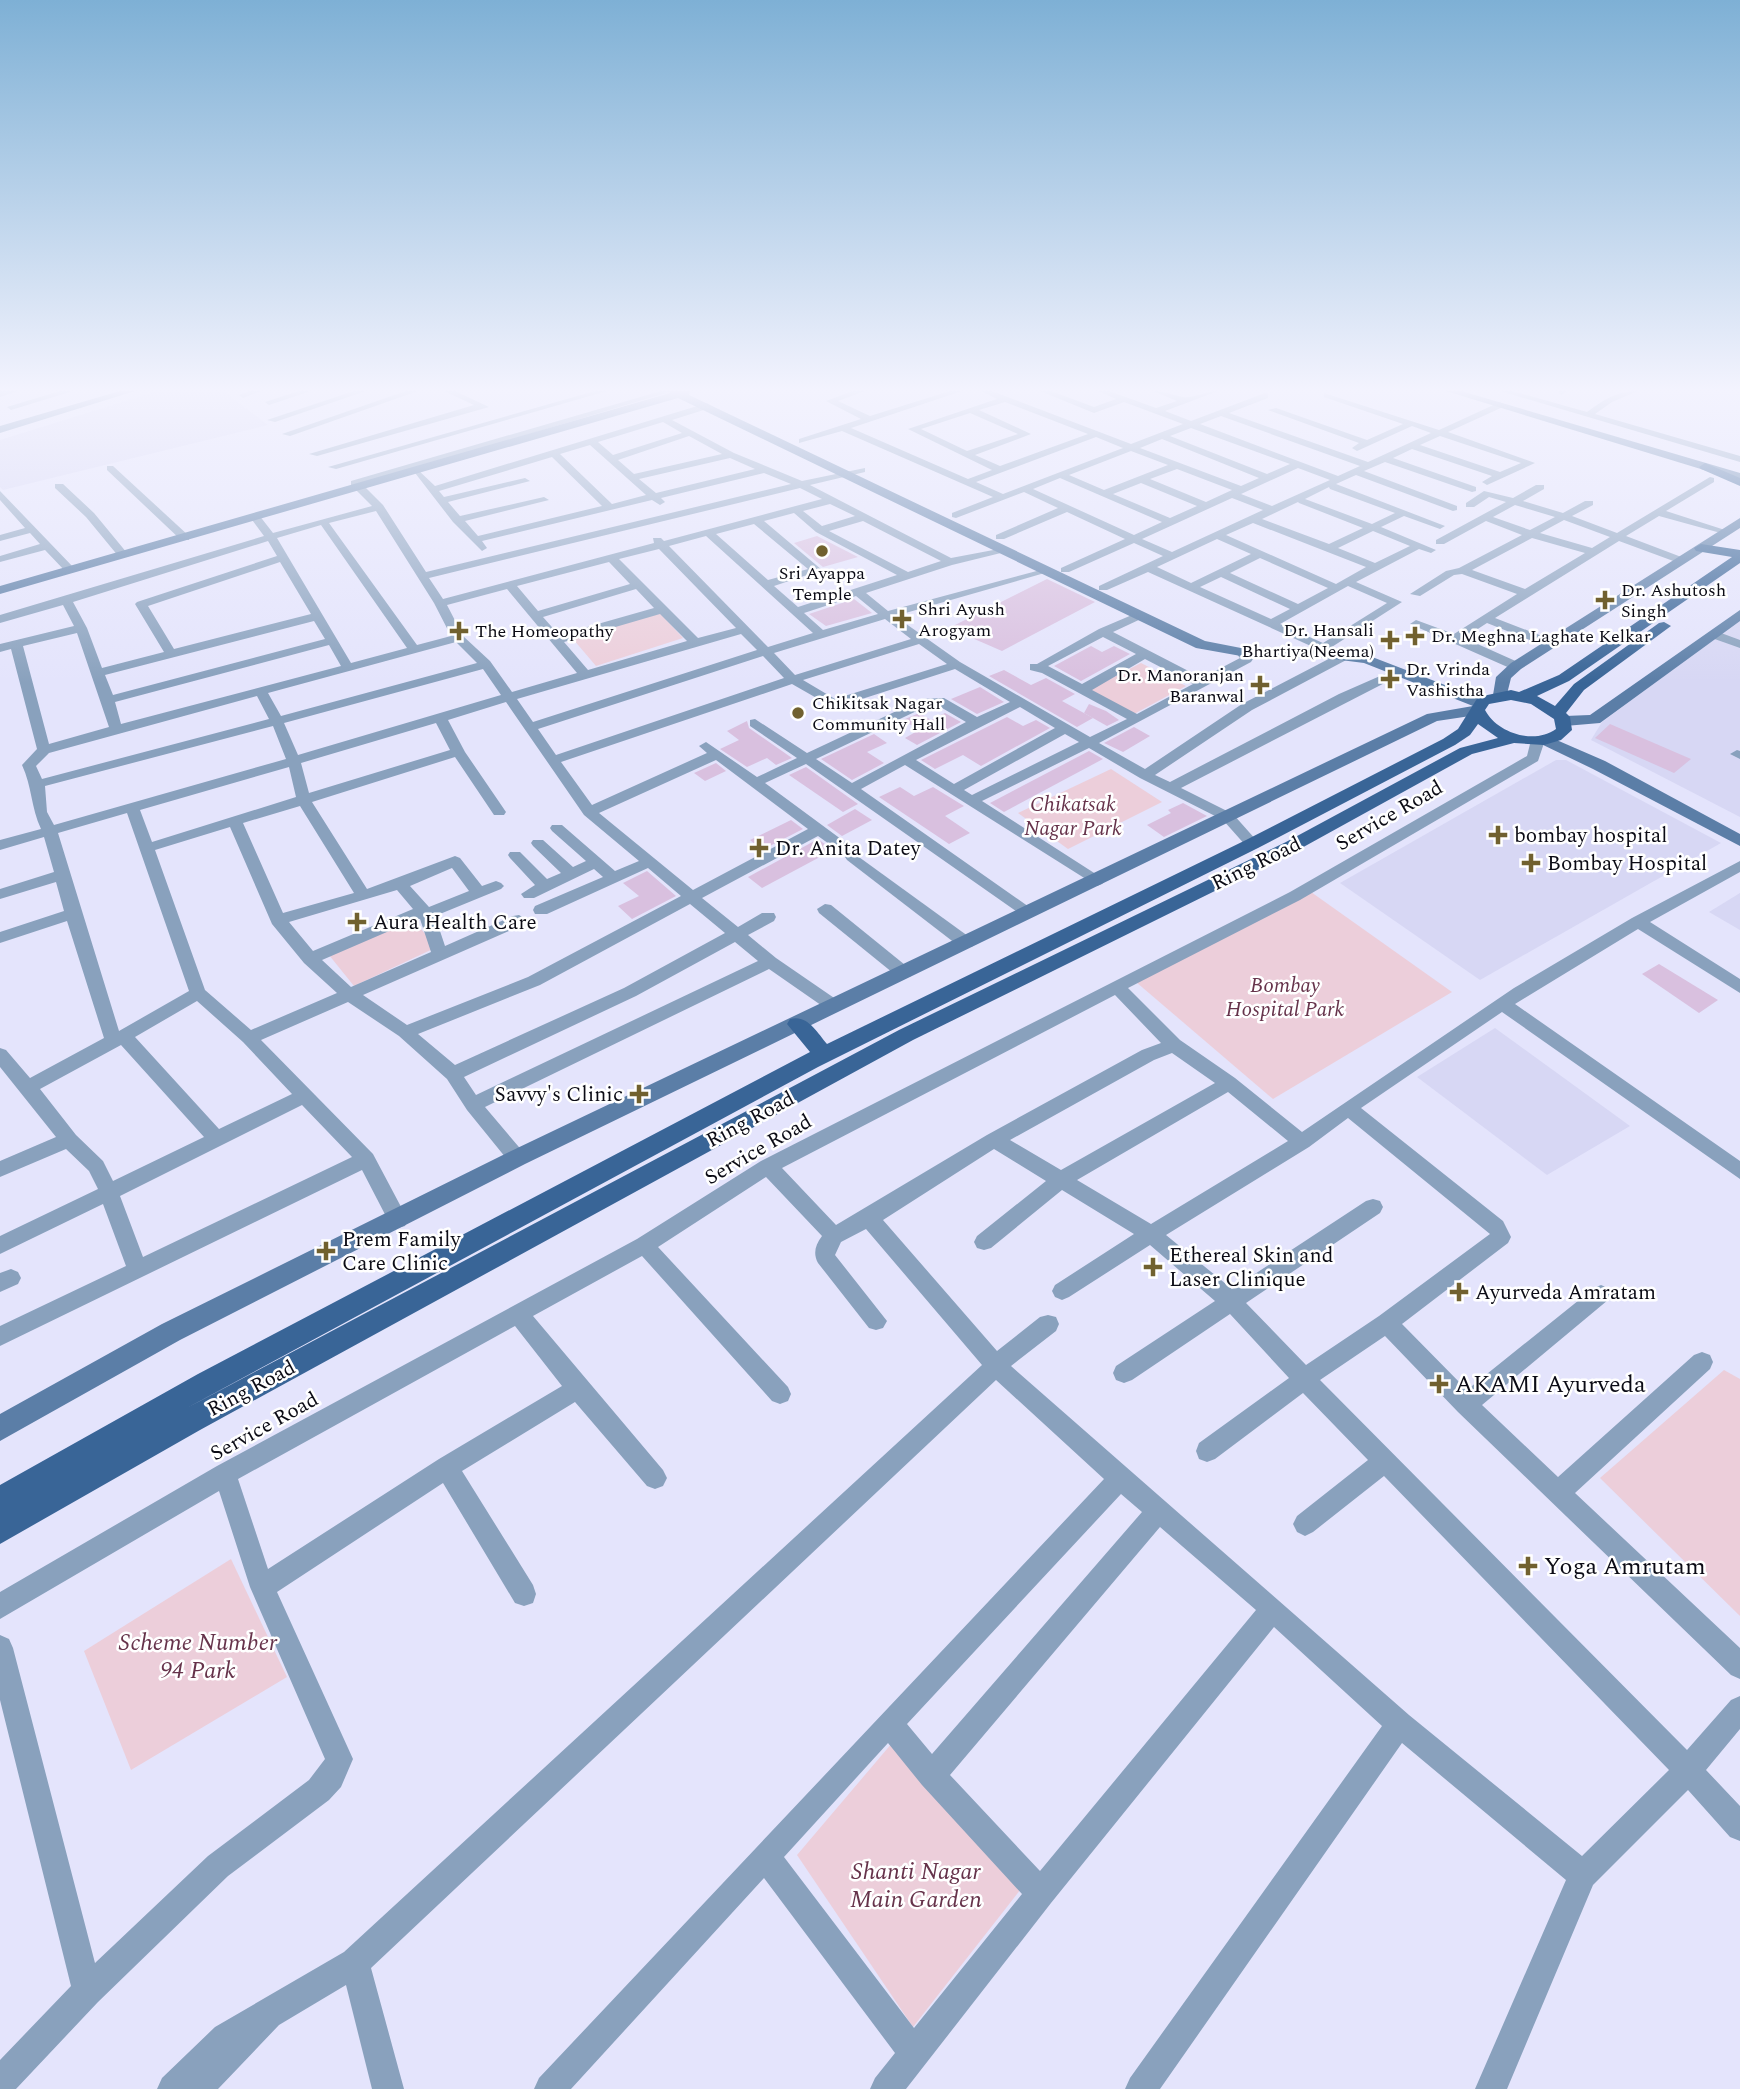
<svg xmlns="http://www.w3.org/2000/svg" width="1740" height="2089" viewBox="0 0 1740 2089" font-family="Spectral,serif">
<rect width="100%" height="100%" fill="#e4e4fc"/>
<g fill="#d7d7f4">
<path d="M158,391H223L268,425L3,490L0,487V440Z"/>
<path d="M1740,620V817L1591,740L1602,722Z"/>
<path d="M1556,760H1566L1721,843L1480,980L1340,883Z"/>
<path d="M1740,893V930L1709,912Z"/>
<path d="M1495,1028L1630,1126L1547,1175L1417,1077Z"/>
</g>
<g fill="#ecceda">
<path d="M660,613L683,638L596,666L573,639Z"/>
<path d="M1141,663L1186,686L1134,714L1089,690Z"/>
<path d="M1111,769L1162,802L1068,849L1018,813Z"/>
<path d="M1311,892L1452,992L1273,1099L1136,982Z"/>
<path d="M411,918L437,947L354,986L329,955Z"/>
<path d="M1724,1370L1740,1379V1616L1600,1478Z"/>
<path d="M231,1559L287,1677L131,1770L84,1651Z"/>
<path d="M898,1736L1024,1885L913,2027L797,1855Z"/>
</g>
<g fill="#d9c0df">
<path d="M817,536L858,557L823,567L794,543Z"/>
<path d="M1047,579L1095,602L1002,651L949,628Z"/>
<path d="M854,599L872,613L826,626L809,614Z"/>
<path d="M1091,646L1102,652L1114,646L1130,654L1081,681L1054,666Z"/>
<path d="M1004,670L1031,685L1046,678L1075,694L1062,701L1093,718L1077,727L989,676Z"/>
<path d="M980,687L1004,702L977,714L951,699Z"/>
<path d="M1089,704L1106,711L1119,720L1107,726L1084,713Z"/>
<path d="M919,713L931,720L945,713L961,722L917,745L905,738L919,730L903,720Z"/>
<path d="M1007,717L1023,726L1036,720L1050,728L981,766L963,755L935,769L921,760Z"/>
<path d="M747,721L749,728L792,758L776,765L767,758L747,767L720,749L739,740L727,731Z"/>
<path d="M1610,724L1691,759L1674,773L1595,738Z"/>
<path d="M1134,727L1150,736L1123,752L1104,743Z"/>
<path d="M874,734L887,743L867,752L884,763L852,780L821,759Z"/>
<path d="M1089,751L1103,759L1004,812L990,803Z"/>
<path d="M716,763L726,771L705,781L694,773Z"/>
<path d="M806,767L858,804L843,812L789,775Z"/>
<path d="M900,787L914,796L933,787L964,806L945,816L970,833L949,844L879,797Z"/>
<path d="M1183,803L1207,816L1164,837L1147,825L1171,813L1168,810Z"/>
<path d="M855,809L872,820L842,836L827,825Z"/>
<path d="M791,820L803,829L762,850L750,840Z"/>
<path d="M818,839L833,850L762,888L748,877Z"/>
<path d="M647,871L676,896L632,919L618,906L639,896L623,883Z"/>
<path d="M1659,964L1718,1000L1699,1013L1642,974Z"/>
</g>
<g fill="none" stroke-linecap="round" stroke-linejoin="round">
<g fill="#89a1bd" fill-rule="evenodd">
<path d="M0,391H18L0,397Z"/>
<path d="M60,391H73L11,410L7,407Z"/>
<path d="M249,391H261L243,398L239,395Z"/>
<path d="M299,391H311L269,405L265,402Z"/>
<path d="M354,391H366L275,422L267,420Z"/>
<path d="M406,391H418L290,436L282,434Z"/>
<path d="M444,391H455L489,407L317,456L309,454L474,405Z"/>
<path d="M595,391H607L336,469L328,467Z"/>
<path d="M661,391H673L416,468L435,486L707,403L711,406L710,408L672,420L734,453L802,481L865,468V472L810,485L951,558L1004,548L1009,551L952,565L866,593L888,611L1048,568V572L895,616L960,662L1090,737L1127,719L1042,673L1030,670V664H1037L1099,629L1139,612L1145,616L1143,618L1113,632L1202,678L1240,658L1235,652L1237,649H1245L1253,659L1251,662L1099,743L1145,769L1242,704L1342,652H1350V658L1252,710L1155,775L1170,782L1339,694L1396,669L1400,668L1406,672L1181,788L1233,814L1257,841L1259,844L1257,847H1247L1223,820L1140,778L1089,748L982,801L1102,878L1105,881L1102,884L1097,886L905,765L861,789L1032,909L1034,913L1026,918L806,764L765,783L849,845L851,848L849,851H839L818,836L702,898L738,927L762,913H774L776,917L774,921L748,935L776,958L840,1002L842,1006L840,1010H828L769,969L485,1107L524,1153L527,1158L524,1163L517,1166L510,1163L467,1110L447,1079L399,1036L348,1002L261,1040L373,1154L408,1220L405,1226L398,1228L391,1226L362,1170L0,1346V1326L126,1266L103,1204L0,1254V1236L98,1189L89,1171L66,1149L0,1177V1161L56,1137L0,1067V1048L6,1050L30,1078L104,1038L67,921L0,943V932L64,911L56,882L0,899V889L54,872L44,837L0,850V840L41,829C31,808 32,786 22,765L37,749L11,649L0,652V644L74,626L63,605L0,623V615L264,536L250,517L251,515H259L273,533L372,506L351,485V481ZM663,422L682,433L613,455L598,442ZM689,436L722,454L634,474L618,460ZM590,445L646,495L612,504L560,454ZM552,457L602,506L478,536L465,521L549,500L544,497L460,516L448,502L530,481L525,478L444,497L439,491ZM730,458L755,469L656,493L639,479ZM412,469L453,522L482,551L487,548L482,541L652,500L660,505L665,502L661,498L764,473L791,484L426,572L383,505L362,484ZM800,488L822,499L664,541L661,538H653L654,543L443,599L429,578ZM830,504L855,516L822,526L803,511ZM376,511L434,603L451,636L417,645L329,523ZM794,513L816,532L897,575L798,607L774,586L822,570L764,521ZM863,521L941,561L908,572L829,531ZM754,524L808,569L768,580L716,534ZM321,525L407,648L351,663L277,538ZM706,536L813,633L768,647L669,546ZM268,541L277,556L137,602L135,604L164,652L102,668L87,628L73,602ZM659,549L736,628L698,638L619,559ZM280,562L311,614L174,649L148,606ZM609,562L630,584L538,611L517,586ZM507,589L577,673L512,692L490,661L463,636L447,605ZM636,589L654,608L559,635L543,617ZM856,596L878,614L823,630L804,613ZM660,614L687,641L588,670L564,642ZM885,619L911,639L795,675L774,653ZM314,621L325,639L113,695L105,675ZM77,633L109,727L49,744L23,646ZM741,634L757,650L533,722L517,699ZM1103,637L1136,654L1082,684L1048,666ZM456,642L477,663L281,716L268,693ZM919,644L947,664L835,699L803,680ZM329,645L341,666L121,724L115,702ZM763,656L784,678L556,755L538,729ZM1145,659L1193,684L1137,714L1092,690ZM483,669L501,695L298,755L284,723ZM955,669L1010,702L977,717L944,698L922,699L807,753L755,719L750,720V726L797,758L757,777L706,742L699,746L707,753L592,805L561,762L792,684L834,708ZM257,696L269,719L42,779L36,766L49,753ZM506,702L584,815L639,861L615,871L562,825H552L550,828L552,831L586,861L573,867L543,840H533L531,843L533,846L561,873L547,879L520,852H510L508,855L510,858L535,885L521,894L524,898H534L594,869L603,877L535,906L533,910L535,914H547L648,868L681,896L528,977L407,1025L363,995L525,924L527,920L519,915L513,916L445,946L435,916L501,889L504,886L501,883L496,881L482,886L460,858L455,856L367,889L312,802L455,757L494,815H504L506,812L465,752L448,720ZM937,705L966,722L852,783L816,759L925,707ZM1020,707L1055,728L954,784L916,760ZM436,723L450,750L309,793L301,763ZM273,726L286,759L54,825L47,812L45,786ZM1065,734L1079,742L972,795L964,790ZM716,760L808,829L693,890L599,813ZM289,767L296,797L152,842L140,810ZM300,806L354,893L283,913L243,823ZM127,813L189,991L119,1031L58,833ZM230,827L272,924L304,963L337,993L251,1030L205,990L155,850ZM452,868L469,891L429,907L410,886ZM397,890L413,909L313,951L289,922ZM690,904L725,933L624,988L455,1065L418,1034L540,985ZM417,919H420L431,952L351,987L322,960ZM735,942L758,961L476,1095L464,1077L636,996ZM197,1001L243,1042L292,1094L219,1129L135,1037ZM121,1045L204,1137L113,1181L103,1161L76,1135L40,1089ZM302,1105L352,1157L143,1257L120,1196Z"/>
<path d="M853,391H865L838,401L870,416L950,391H962L851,428L968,479L992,470L908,429L997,399L981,391H992L1131,444L1183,424L1124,402L1094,413L1040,391H1051L1094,407L1116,399L1098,391H1109L1156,408L1177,401L1153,391C1164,391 1172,395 1183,397C1193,399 1206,391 1218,391L1165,411L1191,421L1265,393L1268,394V398L1229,413L1368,462L1431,433L1412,426L1357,451L1352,448L1359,443L1268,410L1276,408L1367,440L1403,424L1324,397V393L1439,430L1500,402L1504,405L1503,407L1448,432L1535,463L1487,485L1482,482L1492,476L1412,449L1393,458L1476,487V491L1472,492L1385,462L1364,471L1457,506V510L1453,511L1356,475L1336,484L1445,526L1440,529L1404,516L1381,527L1436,550L1431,553L1419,549L1356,582L1402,602L1324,652L1148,572L1107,590H1099V586L1163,556L1134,543L1069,572H1061V568L1125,539L1067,512L1004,539H996V535L1058,508L1024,492L956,518L952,517V513L993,497L842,431L799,443V439L861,419L826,401ZM1005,402L1088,434L1000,466L975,455L1031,434L979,410ZM970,413L1018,434L967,451L921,429ZM1221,416L1360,466L1338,476L1200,424ZM1191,428L1290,464L1267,474L1170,436ZM1440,436L1521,463L1500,472L1420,445ZM1096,437L1123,448L1003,494L976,482ZM1162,439L1259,478L1241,486L1140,448ZM1131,451L1168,465L1104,490L1069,475ZM1298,468L1330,480L1272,506L1241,494ZM1177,469L1232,490L1206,502L1150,479ZM1060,478L1162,522L1134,535L1033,489ZM1141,483L1197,506L1170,518L1113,494ZM1329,487L1330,489L1395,513L1372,524L1305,499ZM1232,498L1263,510L1172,552L1142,539ZM1298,502L1299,503L1363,528L1329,544L1262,519ZM1253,523L1366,567L1336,584L1226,535ZM1373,531L1410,546L1375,563L1338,548ZM1217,539L1251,554L1191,583L1157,567ZM1260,558L1328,588L1298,604L1230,573ZM1221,577L1290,609L1271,619L1200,587ZM1348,586L1387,603L1323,643L1280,624Z"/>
<path d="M1500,391H1512L1587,412C1603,400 1617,391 1638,391L1612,402L1595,414L1740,456V462Z"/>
<path d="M1558,391H1567L1561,395Z"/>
<path d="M107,466H113L189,536V540H181L107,470Z"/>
<path d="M1710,477L1714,478V482L1666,511L1728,531V535L1659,516L1626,536L1684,558V562H1676L1619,541L1495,618L1555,641V647H1547L1487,623L1464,638L1520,663V669H1512L1410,624L1416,620L1454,634L1517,594L1462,574L1454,575L1420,596L1410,594L1446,571L1459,568L1522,535L1486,521L1444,544H1436V540L1506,502L1489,497L1474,507H1466V503L1484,491L1513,498L1536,485H1544V489L1523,501L1563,513L1585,501H1593V505L1572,516L1617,533ZM1515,505L1555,517L1530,530L1493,517ZM1564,520L1610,537L1592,548L1540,533ZM1532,538L1585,553L1525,589L1472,570Z"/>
<path d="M55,484H63L94,513L127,553V557H119L86,517L55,488Z"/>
<path d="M0,491L74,568V572H66L45,550L0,562V556L40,544L30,533L0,541V535L25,528L0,500Z"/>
<path d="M1713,630L1740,640V648L1709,637L1707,634Z"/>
<path d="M1538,736L1545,740L1538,761L1300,900L1128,988L1180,1040L1235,1078L1302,1132L1514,988L1632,918L1740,861V872L1650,922L1740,979V993L1638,929L1515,1004L1740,1161V1179L1502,1012L1361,1108L1503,1221L1511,1237L1508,1243L1402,1324L1467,1390L1594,1288L1601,1285L1608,1288L1611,1294L1608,1300L1482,1405L1558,1477L1694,1355L1702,1352L1710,1355L1713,1362L1710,1369L1575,1493L1740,1648V1679L1731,1675L1458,1412L1385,1336L1320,1380L1687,1750L1731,1700L1740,1696V1729L1706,1770L1740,1806V1841L1730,1837L1688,1790L1593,1885L1507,2089H1475L1566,1880L1402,1743L1160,2089H1125L1130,2078L1382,1726L1274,1627L1051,1903L906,2089H870L875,2078L895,2053L764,1878L571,2089H534L539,2078L1104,1479L996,1380L371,1968L404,2089H372L346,1985L279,2025L218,2089H157L162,2078L215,2027L344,1952L982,1365L866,1229L841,1242L835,1255L887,1321L883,1328L876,1330L869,1328L818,1263C813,1254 815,1245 822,1236L766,1177L658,1247L788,1387L791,1394L788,1401L780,1404L772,1401L642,1256L533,1316L663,1470L667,1478L663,1486L655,1489L647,1486L575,1402L462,1471L533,1585L536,1594L533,1603L524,1606L515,1603L443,1483L277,1592L353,1759L341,1787L329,1800L228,1876L98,2002L16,2089H0V2060L71,1986L0,1700V1635L9,1639L13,1648L95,1963L208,1856L309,1780L325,1759L250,1587L219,1491L0,1619V1592L217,1466L637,1239L761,1161L1290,892L1527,756L1531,740ZM1115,995L1161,1043L1142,1050L987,1135L836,1225L782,1168ZM1172,1053L1215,1083L1061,1170L1010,1140L1154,1060ZM1228,1092L1288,1141L1151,1224L1077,1180ZM1348,1118L1490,1234L1379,1316L1306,1365L1246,1303L1380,1213L1383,1207L1380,1201L1373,1199L1366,1201L1232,1289L1166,1235L1309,1147ZM994,1149L1046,1181L977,1236L974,1242L977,1248L984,1250L991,1248L1062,1190L1134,1234L1055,1285L1052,1291L1055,1297L1062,1300L1069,1297L1150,1245L1215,1301L1116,1366L1113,1373L1116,1380L1124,1383L1132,1380L1230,1314L1289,1378L1199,1443L1196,1451L1199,1459L1207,1462L1215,1459L1303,1393L1368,1460L1297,1516L1293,1524L1297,1532L1305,1536L1313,1532L1384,1476L1669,1770L1582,1856L1409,1715L1011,1366L1056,1331L1059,1324L1056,1317L1048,1315L1040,1317L997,1351L883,1220ZM515,1326L562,1386L439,1459L268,1569L238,1479ZM1121,1494L1142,1512L932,1754L907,1724ZM1160,1527L1256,1610L1040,1871L950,1775ZM888,1743L922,1785L1022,1894L914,2028L784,1857Z"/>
<path d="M1737,750L1740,751V759L1730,754Z"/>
<path d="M852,852L972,939L974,943L972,947H960L847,860L845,857L847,854Z"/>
<path d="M825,904L831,905L910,969L912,973L910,977H898L819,913L817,909Z"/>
<path d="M11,1269L18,1272L21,1278L18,1284L0,1292V1273Z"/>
</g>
<g fill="#5b7ea7" fill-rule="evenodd">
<path d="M120,391H135L0,433V426Z"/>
<path d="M668,391H690L689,395L1205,641L1241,648L1325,650L1367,655L1484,700L1487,703L1483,707L1485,710L1477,715L1437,721L525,1164L180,1340L0,1441V1414L162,1324L509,1152L1427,714L1473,706L1364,663L1325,658L1241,656L1196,648L678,398L0,594V586L670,393Z"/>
<path d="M1446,391H1461L1740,473V481Z"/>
<path d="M1740,518V528L1521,669L1511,678L1506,698H1496L1493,695L1496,677L1511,663Z"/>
<path d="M1740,610V621L1600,723L1565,726L1557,721L1565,716L1590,715Z"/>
<path d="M1545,735L1605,761L1740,834V846L1593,769L1539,743L1537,740Z"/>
</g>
<g fill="#396597" fill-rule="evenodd">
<path d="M1705,463L1740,478V486L1701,469L1699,467Z"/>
<path d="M1701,544L1740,550V563L1569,681L1537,696L1555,706L1574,684L1659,623L1664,622L1671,626L1584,690L1566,713L1570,717L1572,730L1561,740L1544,745L1514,743L1472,754L1298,850L913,1040L200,1430L0,1544V1485L198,1374L810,1052L787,1024L790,1019C807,1014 817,1032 827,1044L1246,840L1443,739L1458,729L1478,697L1511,690L1519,692L1559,675L1732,557L1696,551L1694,548ZM1511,700L1531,704L1554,719L1556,729C1534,745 1497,733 1485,710L1489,704ZM1478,724L1498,738L1460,748L1286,842L899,1030L185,1409L818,1067L1258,848L1455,745L1470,735Z"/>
</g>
</g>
<linearGradient id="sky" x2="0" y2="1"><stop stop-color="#7eb0d5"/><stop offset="0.57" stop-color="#f3f3fe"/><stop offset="1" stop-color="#f3f3fe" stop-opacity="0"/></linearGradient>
<rect width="1740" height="683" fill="url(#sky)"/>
<g fill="#71612f" stroke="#fff" stroke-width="2.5">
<circle cx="822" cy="551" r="7"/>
<path d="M1601.5 589.5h7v7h7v7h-7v7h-7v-7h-7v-7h7z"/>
<path d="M898.5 608.5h7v7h7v7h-7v7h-7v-7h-7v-7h7z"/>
<path d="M455.5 620.5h7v7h7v7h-7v7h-7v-7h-7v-7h7z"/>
<path d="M1411.5 625.5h7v7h7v7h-7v7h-7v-7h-7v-7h7z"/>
<path d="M1386.5 629.5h7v7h7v7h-7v7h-7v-7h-7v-7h7z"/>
<path d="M1386.5 668.5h7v7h7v7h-7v7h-7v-7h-7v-7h7z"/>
<path d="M1256.5 674.5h7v7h7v7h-7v7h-7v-7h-7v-7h7z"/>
<circle cx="798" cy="713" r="7"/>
<path d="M1494.5 824.5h7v7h7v7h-7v7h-7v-7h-7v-7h7z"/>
<path d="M755.5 837.5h7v7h7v7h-7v7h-7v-7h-7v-7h7z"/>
<path d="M1527.5 852.5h7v7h7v7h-7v7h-7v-7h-7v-7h7z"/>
<path d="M353.5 911.5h7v7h7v7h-7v7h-7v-7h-7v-7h7z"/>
<path d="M635.5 1083.5h7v7h7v7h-7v7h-7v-7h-7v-7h7z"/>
<path d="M322.5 1240.5h7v7h7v7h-7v7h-7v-7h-7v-7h7z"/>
<path d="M1149.5 1256.5h7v7h7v7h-7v7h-7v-7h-7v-7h7z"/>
<path d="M1455.5 1281.5h7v7h7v7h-7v7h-7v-7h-7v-7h7z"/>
<path d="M1435.5 1373.5h7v7h7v7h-7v7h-7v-7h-7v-7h7z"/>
<path d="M1524.5 1555.5h7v7h7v7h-7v7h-7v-7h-7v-7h7z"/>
</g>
<g text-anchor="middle" stroke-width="5" stroke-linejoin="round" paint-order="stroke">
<g font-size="18" fill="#0b0b15" stroke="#fff" text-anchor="start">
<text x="822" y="579" text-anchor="middle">Sri Ayappa<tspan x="822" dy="21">Temple</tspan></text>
<text x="1621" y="596">Dr. Ashutosh<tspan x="1621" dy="21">Singh</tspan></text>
<text x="918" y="615">Shri Ayush<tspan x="918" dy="21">Arogyam</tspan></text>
<text x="1374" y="636" text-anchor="end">Dr. Hansali<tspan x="1374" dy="21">Bhartiya(Neema)</tspan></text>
<text x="475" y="637">The Homeopathy</text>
<text x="1431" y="642">Dr. Meghna Laghate Kelkar</text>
<text x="1406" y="675">Dr. Vrinda<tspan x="1406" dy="21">Vashistha</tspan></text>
<text x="1244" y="681" text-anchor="end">Dr. Manoranjan<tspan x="1244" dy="21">Baranwal</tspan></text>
<text x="812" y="709">Chikitsak Nagar<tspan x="812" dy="21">Community Hall</tspan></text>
</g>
<g font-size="21" font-style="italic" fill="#66334b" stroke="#fff">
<text x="1073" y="811">Chikatsak<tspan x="1073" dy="24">Nagar Park</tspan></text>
<text x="1285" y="992">Bombay<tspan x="1285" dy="24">Hospital Park</tspan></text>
</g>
<g font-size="21" fill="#0b0b15" stroke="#fff">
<text transform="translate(1389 815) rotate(-30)" y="7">Service Road</text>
<text transform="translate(1256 863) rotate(-26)" y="7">Ring Road</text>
<text transform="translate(750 1119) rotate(-28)" y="7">Ring Road</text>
<text transform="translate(758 1149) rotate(-30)" y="7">Service Road</text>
<text transform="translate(251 1388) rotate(-28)" y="7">Ring Road</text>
<text transform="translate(264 1426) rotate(-29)" y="7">Service Road</text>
</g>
<g font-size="21" fill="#0b0b15" stroke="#fff" text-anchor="start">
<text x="1514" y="842">bombay hospital</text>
<text x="775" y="855">Dr. Anita Datey</text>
<text x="1547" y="870">Bombay Hospital</text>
<text x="373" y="929">Aura Health Care</text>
<text x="623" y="1101" text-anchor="end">Savvy's Clinic</text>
<text x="342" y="1246">Prem Family<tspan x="342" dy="24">Care Clinic</tspan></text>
<text x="1169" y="1262">Ethereal Skin and<tspan x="1169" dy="24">Laser Clinique</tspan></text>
<text x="1475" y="1299">Ayurveda Amratam</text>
</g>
<g font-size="24" fill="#0b0b15" stroke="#fff" text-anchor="start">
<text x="1455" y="1392">AKAMI Ayurveda</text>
<text x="1544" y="1574">Yoga Amrutam</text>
</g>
<g font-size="24" font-style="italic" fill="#66334b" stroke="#fff">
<text x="198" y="1650">Scheme Number<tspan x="198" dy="28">94 Park</tspan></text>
<text x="916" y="1879">Shanti Nagar<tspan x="916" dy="28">Main Garden</tspan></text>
</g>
</g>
</svg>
